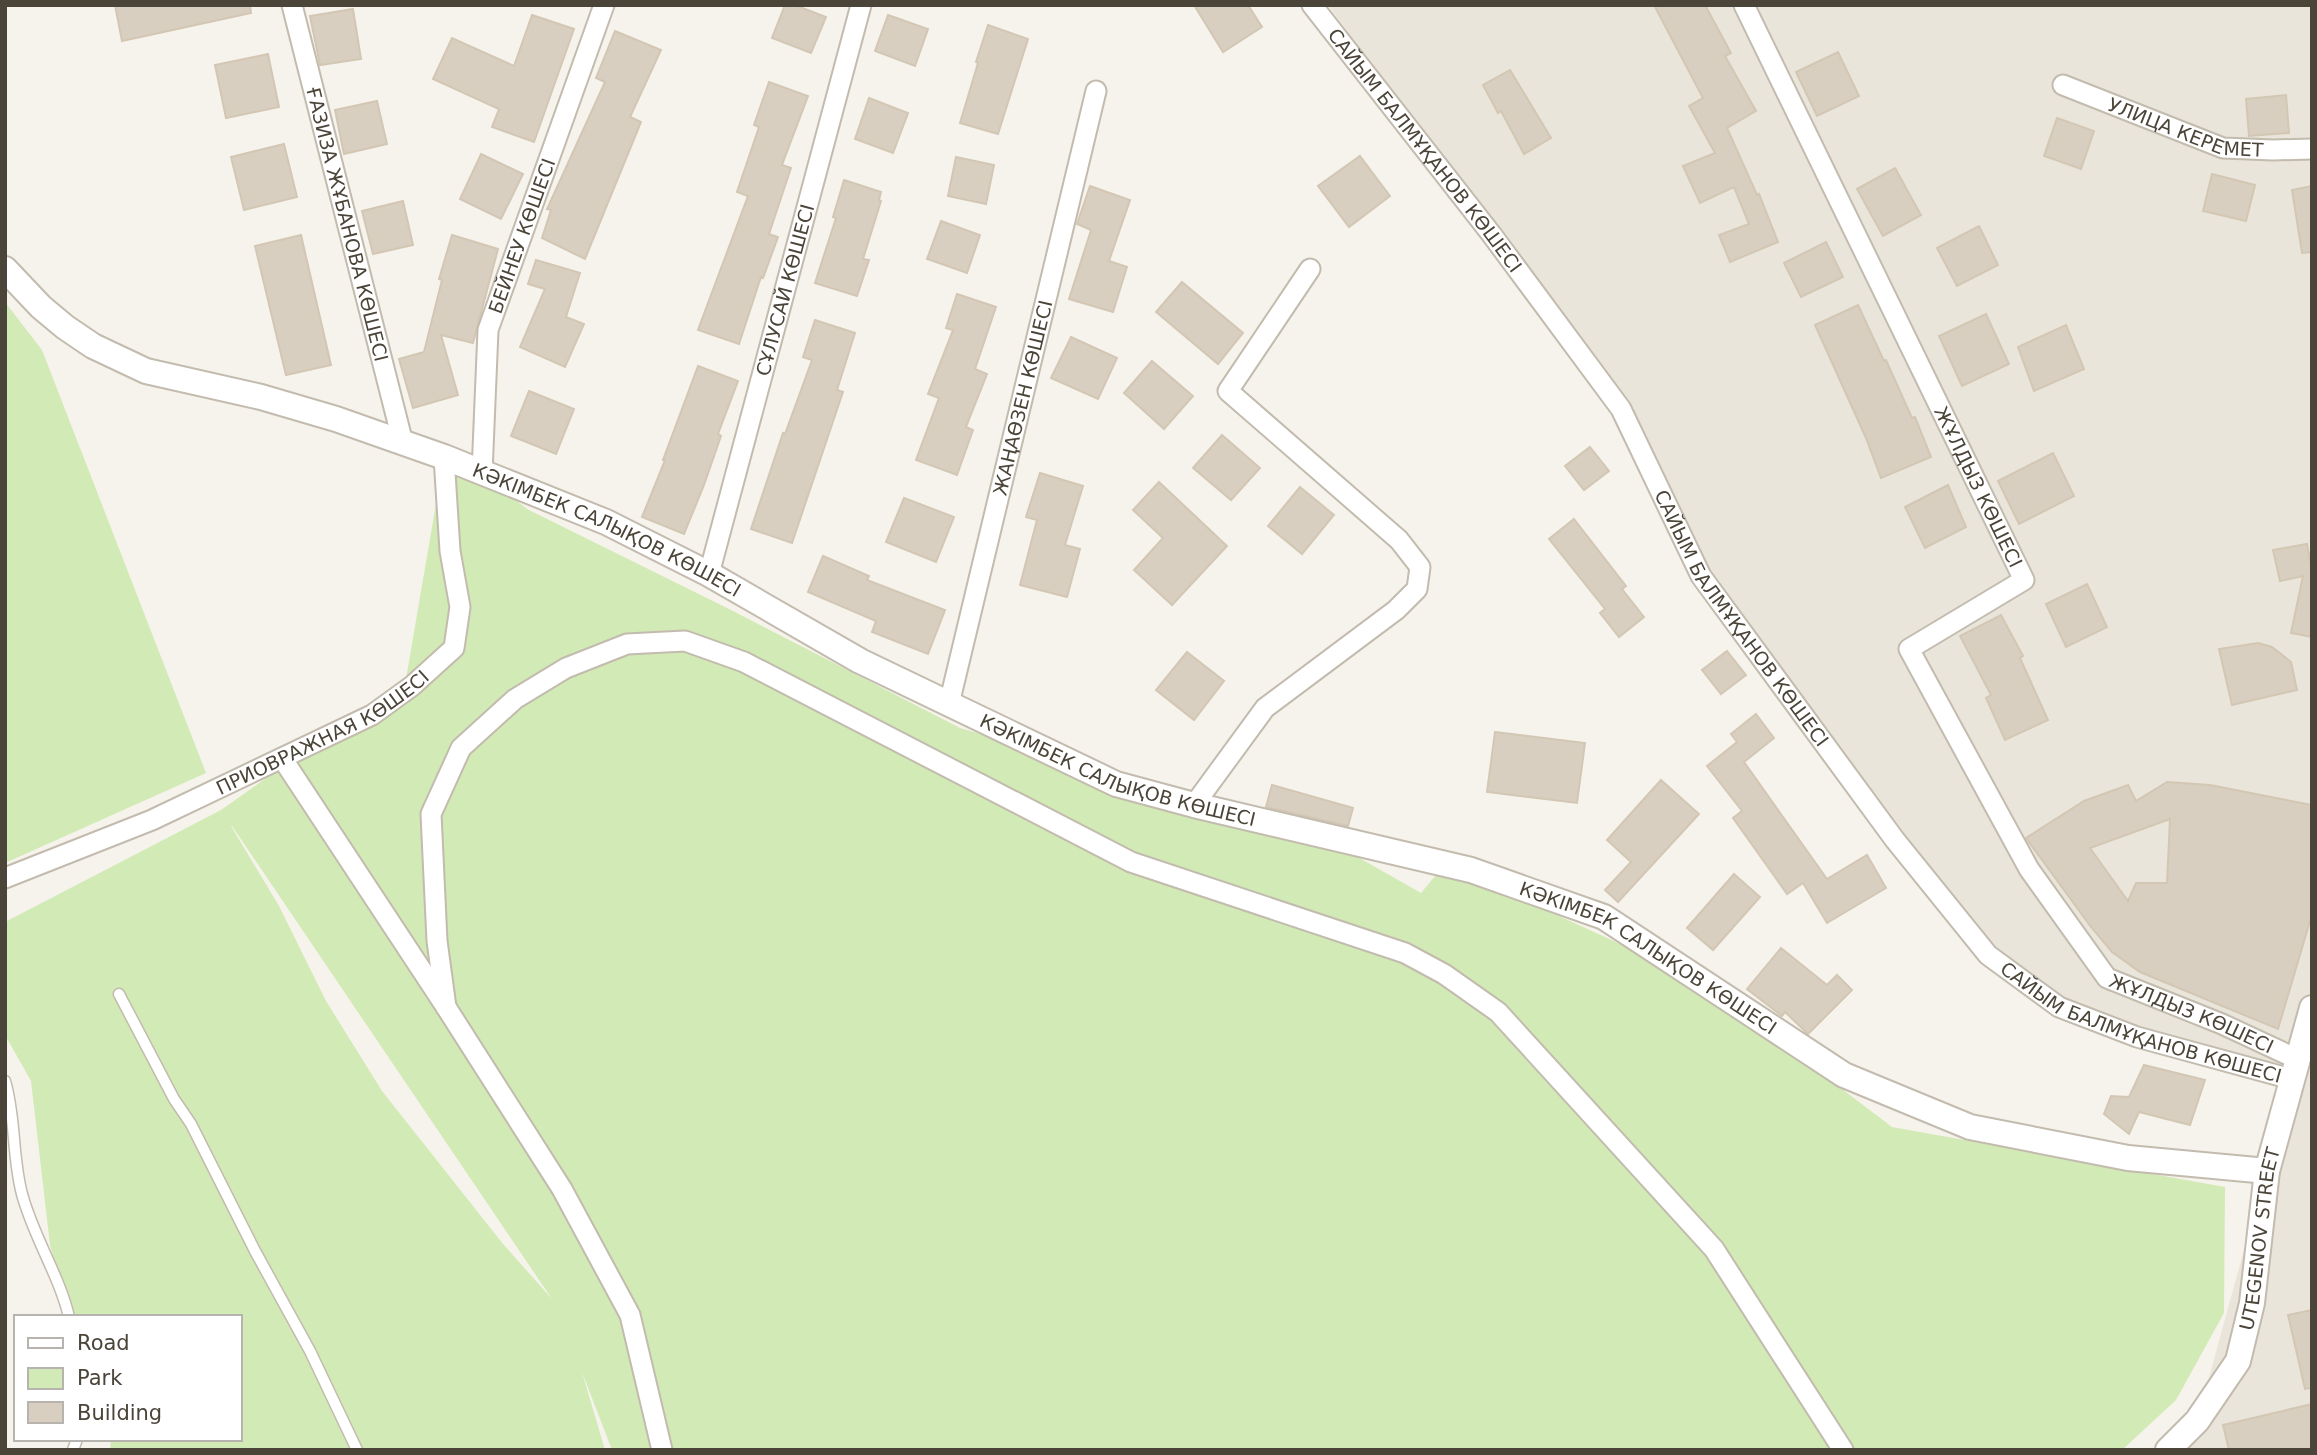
<svg xmlns="http://www.w3.org/2000/svg" width="2317" height="1455" viewBox="0 0 2317 1455" font-family="'DejaVu Sans',sans-serif">
<rect width="100%" height="100%" fill="#f6f3ec"/>
<path fill="#eae5da" d="M1328,5H2312V1450H2161L2197,1421L2291,1079L2059,1007L1988,955L1701,576L1621,409Z"/>
<g fill="#d2eab5" fill-rule="evenodd">
<path d="M5,302L42,350L206,773L5,863Z"/>
<path d="M444,457L482,473L527,509L729,609L960,728L1312,831L1421,893L1445,864L1697,979L1892,1127L2225,1187L2224,1313L2176,1400L2122,1450H612L582,1372L605,1450H110L111,1439H240V1317H74L68,1307L50,1245L31,1081L5,1035V922L221,810L406,679ZM231,826H232L552,1299L503,1244L382,1091L326,1001L279,906Z"/>
</g>
<g fill="#d8cfc1" stroke="#d3c7b4" stroke-width="2" fill-rule="evenodd">
<path d="M115,5H250L251,13L122,41Z"/>
<path d="M785,5H795L826,17L811,53L772,38Z"/>
<path d="M1194,5H1248L1262,27L1223,52Z"/>
<path d="M1654,5H1705L1731,53L1725,56L1756,111L1727,128L1757,195L1759,194L1778,242L1730,262L1719,235L1749,224L1734,187L1700,203L1683,166L1715,153L1689,106L1703,98Z"/>
<path d="M353,9L361,59L320,65L310,16Z"/>
<path d="M532,15L574,29L534,142L492,127L499,109L433,79L452,38L514,66Z"/>
<path d="M888,15L928,29L915,66L875,51Z"/>
<path d="M988,25L1028,39L998,134L960,123L978,63L976,62Z"/>
<path d="M615,31L661,50L630,117L641,122L585,259L542,238L551,210L547,209L605,82L596,78Z"/>
<path d="M1838,52L1859,96L1817,116L1796,72Z"/>
<path d="M268,54L279,107L226,118L215,65Z"/>
<path d="M1510,70L1551,138L1524,154L1501,111L1498,113L1483,85Z"/>
<path d="M769,82L808,96L782,165L791,168L769,234L778,237L763,278L761,277L739,344L698,330L748,196L737,192L759,127L754,125Z"/>
<path d="M2286,95L2289,133L2249,136L2246,99Z"/>
<path d="M869,98L908,113L893,153L855,139Z"/>
<path d="M377,101L387,144L344,154L335,110Z"/>
<path d="M2057,118L2094,131L2081,169L2044,156Z"/>
<path d="M284,144L297,197L244,210L231,157Z"/>
<path d="M481,154L523,174L501,219L460,199Z"/>
<path d="M1360,156L1390,196L1349,227L1318,186Z"/>
<path d="M956,157L994,165L986,204L948,196Z"/>
<path d="M1895,168L1921,215L1883,236L1857,189Z"/>
<path d="M2212,174L2255,185L2246,221L2203,211Z"/>
<path d="M844,180L881,192L879,200L881,201L863,259L869,260L857,296L815,283L836,218L833,217Z"/>
<path d="M1090,186L1130,200L1109,261L1127,267L1113,312L1069,299L1091,230L1077,224Z"/>
<path d="M2312,186V252L2302,253L2292,190Z"/>
<path d="M403,201L413,245L373,254L362,211Z"/>
<path d="M941,221L980,235L967,273L927,259Z"/>
<path d="M1979,226L1998,265L1957,286L1937,248Z"/>
<path d="M301,235L331,365L286,375L255,246Z"/>
<path d="M452,235L498,249L473,343L441,335L458,395L413,408L399,359L424,352L442,280L439,279Z"/>
<path d="M1826,242L1843,277L1801,297L1784,263Z"/>
<path d="M536,260L580,273L566,317L584,324L565,367L520,347L545,289L528,284Z"/>
<path d="M1182,282L1243,333L1218,364L1156,312Z"/>
<path d="M957,294L996,307L975,369L987,374L966,427L973,430L957,475L916,460L939,398L928,394L953,330L946,328Z"/>
<path d="M1858,305L1884,361L1886,360L1912,418L1915,417L1931,457L1881,478L1866,438L1815,325Z"/>
<path d="M1986,314L2009,364L1962,386L1939,336Z"/>
<path d="M815,320L855,333L837,390L843,392L792,543L751,529L783,433L785,434L812,360L803,357Z"/>
<path d="M2066,325L2084,369L2034,391L2018,347Z"/>
<path d="M1071,337L1117,358L1098,399L1051,378Z"/>
<path d="M1152,361L1193,396L1164,429L1124,393Z"/>
<path d="M698,366L738,381L718,434L721,436L704,485L684,534L642,517L665,460H663Z"/>
<path d="M529,391L574,409L556,454L511,436Z"/>
<path d="M1222,435L1260,468L1231,500L1193,468Z"/>
<path d="M1590,447L1609,471L1584,490L1565,466Z"/>
<path d="M2053,453L2074,496L2019,524L1998,481Z"/>
<path d="M1040,473L1083,486L1065,545L1080,549L1067,597L1020,585L1037,520L1026,517Z"/>
<path d="M1159,482L1227,546L1172,605L1134,570L1163,538L1133,510Z"/>
<path d="M1948,485L1966,527L1925,548L1905,507Z"/>
<path d="M1300,487L1334,515L1302,554L1268,526Z"/>
<path d="M904,498L954,517L936,562L886,542Z"/>
<path d="M1574,519L1626,586L1622,589L1644,617L1619,637L1600,613L1605,609L1549,539Z"/>
<path d="M2307,544L2312,571V637L2291,633L2303,576L2280,581L2273,550Z"/>
<path d="M823,556L869,576L867,580L945,610L928,654L872,632L876,621L808,592Z"/>
<path d="M2087,584L2107,627L2066,647L2046,604Z"/>
<path d="M2001,615L2023,656L2020,658L2048,720L2005,740L1986,698L1991,695L1960,636Z"/>
<path d="M2258,643L2272,647L2291,662L2297,690L2232,705L2219,649Z"/>
<path d="M1727,651L1746,675L1721,694L1702,670Z"/>
<path d="M1187,652L1224,681L1194,720L1156,690Z"/>
<path d="M1756,714L1774,738L1744,762L1827,879L1867,855L1886,888L1827,923L1803,883L1787,894L1733,818L1742,811L1707,766L1737,742L1731,734Z"/>
<path d="M1495,732L1585,743L1577,803L1487,792Z"/>
<path d="M1661,780L1699,814L1618,902L1605,890L1631,862L1607,840Z"/>
<path d="M2167,782L2210,785L2312,805V914L2278,1029L2140,972L2112,952L2091,927L2026,838L2084,801L2128,785L2136,801ZM2170,819L2167,883H2136L2128,901L2090,848Z"/>
<path d="M1272,785L1353,808L1348,826L1266,807Z"/>
<path d="M1734,874L1760,897L1713,950L1687,928Z"/>
<path d="M1781,948L1827,985L1837,975L1852,990L1808,1034L1785,1012L1782,1016L1747,989Z"/>
<path d="M2144,1065L2205,1080L2190,1125L2139,1112L2129,1134L2104,1114L2111,1096L2129,1097Z"/>
<path d="M2312,1310V1388L2305,1389L2288,1315Z"/>
<path d="M2312,1404V1450H2229L2223,1425Z"/>
</g>
<g fill="none" stroke-linecap="round" stroke-linejoin="round">
<g stroke="#c2bbae" stroke-width="13">
<g id="service">
<path d="M119,994L174,1099L191,1124L255,1251L310,1351L357,1450"/>
<path d="M5,1081C16,1118 12,1157 22,1194C33,1236 60,1277 69,1317"/>
<path d="M73,1450L77,1439"/>
</g>
</g>
<g stroke="#c2bbae" stroke-width="23">
<g id="minor">
<path id="s1" d="M292,5L403,443"/>
<path id="s2" d="M1312,5L1492,235L1621,409L1701,576L1895,840L1988,955L2059,1007L2137,1037L2291,1079"/>
<path id="s3" d="M1744,5L2024,580L1909,649L2029,869L2107,978L2222,1024L2297,1059"/>
<path id="s4" d="M2063,85L2223,148L2273,150L2312,149"/>
<path id="s5" d="M482,473L488,330L604,5"/>
<path id="s6" d="M709,574L861,5"/>
<path id="s7" d="M949,704L1096,91"/>
<path d="M282,758L446,1007L562,1189L630,1315L662,1450"/>
<path d="M1194,805L1265,708L1396,610L1417,589L1420,567L1399,540L1228,391L1310,269"/>
<path id="s8" d="M5,878L152,820L372,715L412,686L454,648L460,607L450,551L444,457"/>
<path d="M446,1007L437,941L431,814L461,748L515,699L566,668L627,644L685,641L744,662L1131,862L1405,953L1444,974L1498,1012L1714,1249L1843,1450"/>
</g>
</g>
<g stroke="#c2bbae" stroke-width="28">
<g id="tertiary">
<path id="s9" d="M5,269L41,307L65,327L93,346L146,371L261,397L336,419L444,457L606,522L709,574L860,661L1116,784L1194,805L1471,870L1604,917L1844,1075L1970,1127L2128,1158L2267,1171"/>
<path id="s10" d="M2168,1450L2197,1421L2238,1361L2252,1303L2267,1171L2312,1008"/>
</g>
</g>
<use href="#service" stroke="#fff" stroke-width="10"/>
<use href="#minor" stroke="#fff" stroke-width="19"/>
<use href="#tertiary" stroke="#fff" stroke-width="24"/>
</g>
<g text-anchor="middle" stroke-width="5" stroke-linejoin="round" paint-order="stroke">
<g font-size="19" fill="#4b4439" stroke="#fff">
<text dy="7" stroke="none"><textPath href="#s4" startOffset="131">УЛИЦА КЕРЕМЕТ</textPath></text>
<text dy="7" stroke="none"><textPath href="#s2" startOffset="184">САЙЫМ БАЛМҰҚАНОВ КӨШЕСІ</textPath></text>
<text dy="7" stroke="none"><textPath href="#s1" startOffset="226">ҒАЗИЗА ЖҰБАНОВА КӨШЕСІ</textPath></text>
<text dy="7" stroke="none"><textPath href="#s5" startOffset="243">БЕЙНЕУ КӨШЕСІ</textPath></text>
<text dy="7" stroke="none"><textPath href="#s6" startOffset="294">СҰЛУСАЙ КӨШЕСІ</textPath></text>
<text dy="7" stroke="none"><textPath href="#s7" startOffset="315">ЖАҢАӨЗЕН КӨШЕСІ</textPath></text>
<text dy="7" stroke="none"><textPath href="#s3" startOffset="536">ЖҰЛДЫЗ КӨШЕСІ</textPath></text>
<text dy="7" stroke="none"><textPath href="#s9" startOffset="665">КӘКІМБЕК САЛЫҚОВ КӨШЕСІ</textPath></text>
<text dy="7" stroke="none"><textPath href="#s2" startOffset="751">САЙЫМ БАЛМҰҚАНОВ КӨШЕСІ</textPath></text>
<text dy="7" stroke="none"><textPath href="#s8" startOffset="350">ПРИОВРАЖНАЯ КӨШЕСІ</textPath></text>
<text dy="7" stroke="none"><textPath href="#s9" startOffset="1232">КӘКІМБЕК САЛЫҚОВ КӨШЕСІ</textPath></text>
<text dy="7" stroke="none"><textPath href="#s9" startOffset="1799">КӘКІМБЕК САЛЫҚОВ КӨШЕСІ</textPath></text>
<text dy="7" stroke="none"><textPath href="#s3" startOffset="1250">ЖҰЛДЫЗ КӨШЕСІ</textPath></text>
<text dy="7" stroke="none"><textPath href="#s2" startOffset="1339">САЙЫМ БАЛМҰҚАНОВ КӨШЕСІ</textPath></text>
<text dy="7" stroke="none"><textPath href="#s10" startOffset="238">UTEGENOV STREET</textPath></text>
</g>
</g>
<rect width="2317" height="1455" fill="none" stroke="#4b4439" stroke-width="14"/>
<rect x="14" y="1315" width="228" height="126" fill="#ffffff" stroke="#b7b4b0" stroke-width="2"/>
<rect x="28" y="1338" width="35" height="10" fill="#ffffff" stroke="#b7b4b0" stroke-width="2"/>
<text x="77" y="1350" font-size="21" fill="#4b4439">Road</text>
<rect x="28" y="1368" width="35" height="21" fill="#d2eab5" stroke="#b7b4b0" stroke-width="2"/>
<text x="77" y="1385" font-size="21" fill="#4b4439">Park</text>
<rect x="28" y="1402" width="35" height="21" fill="#d8cfc1" stroke="#b7b4b0" stroke-width="2"/>
<text x="77" y="1420" font-size="21" fill="#4b4439">Building</text>
</svg>
